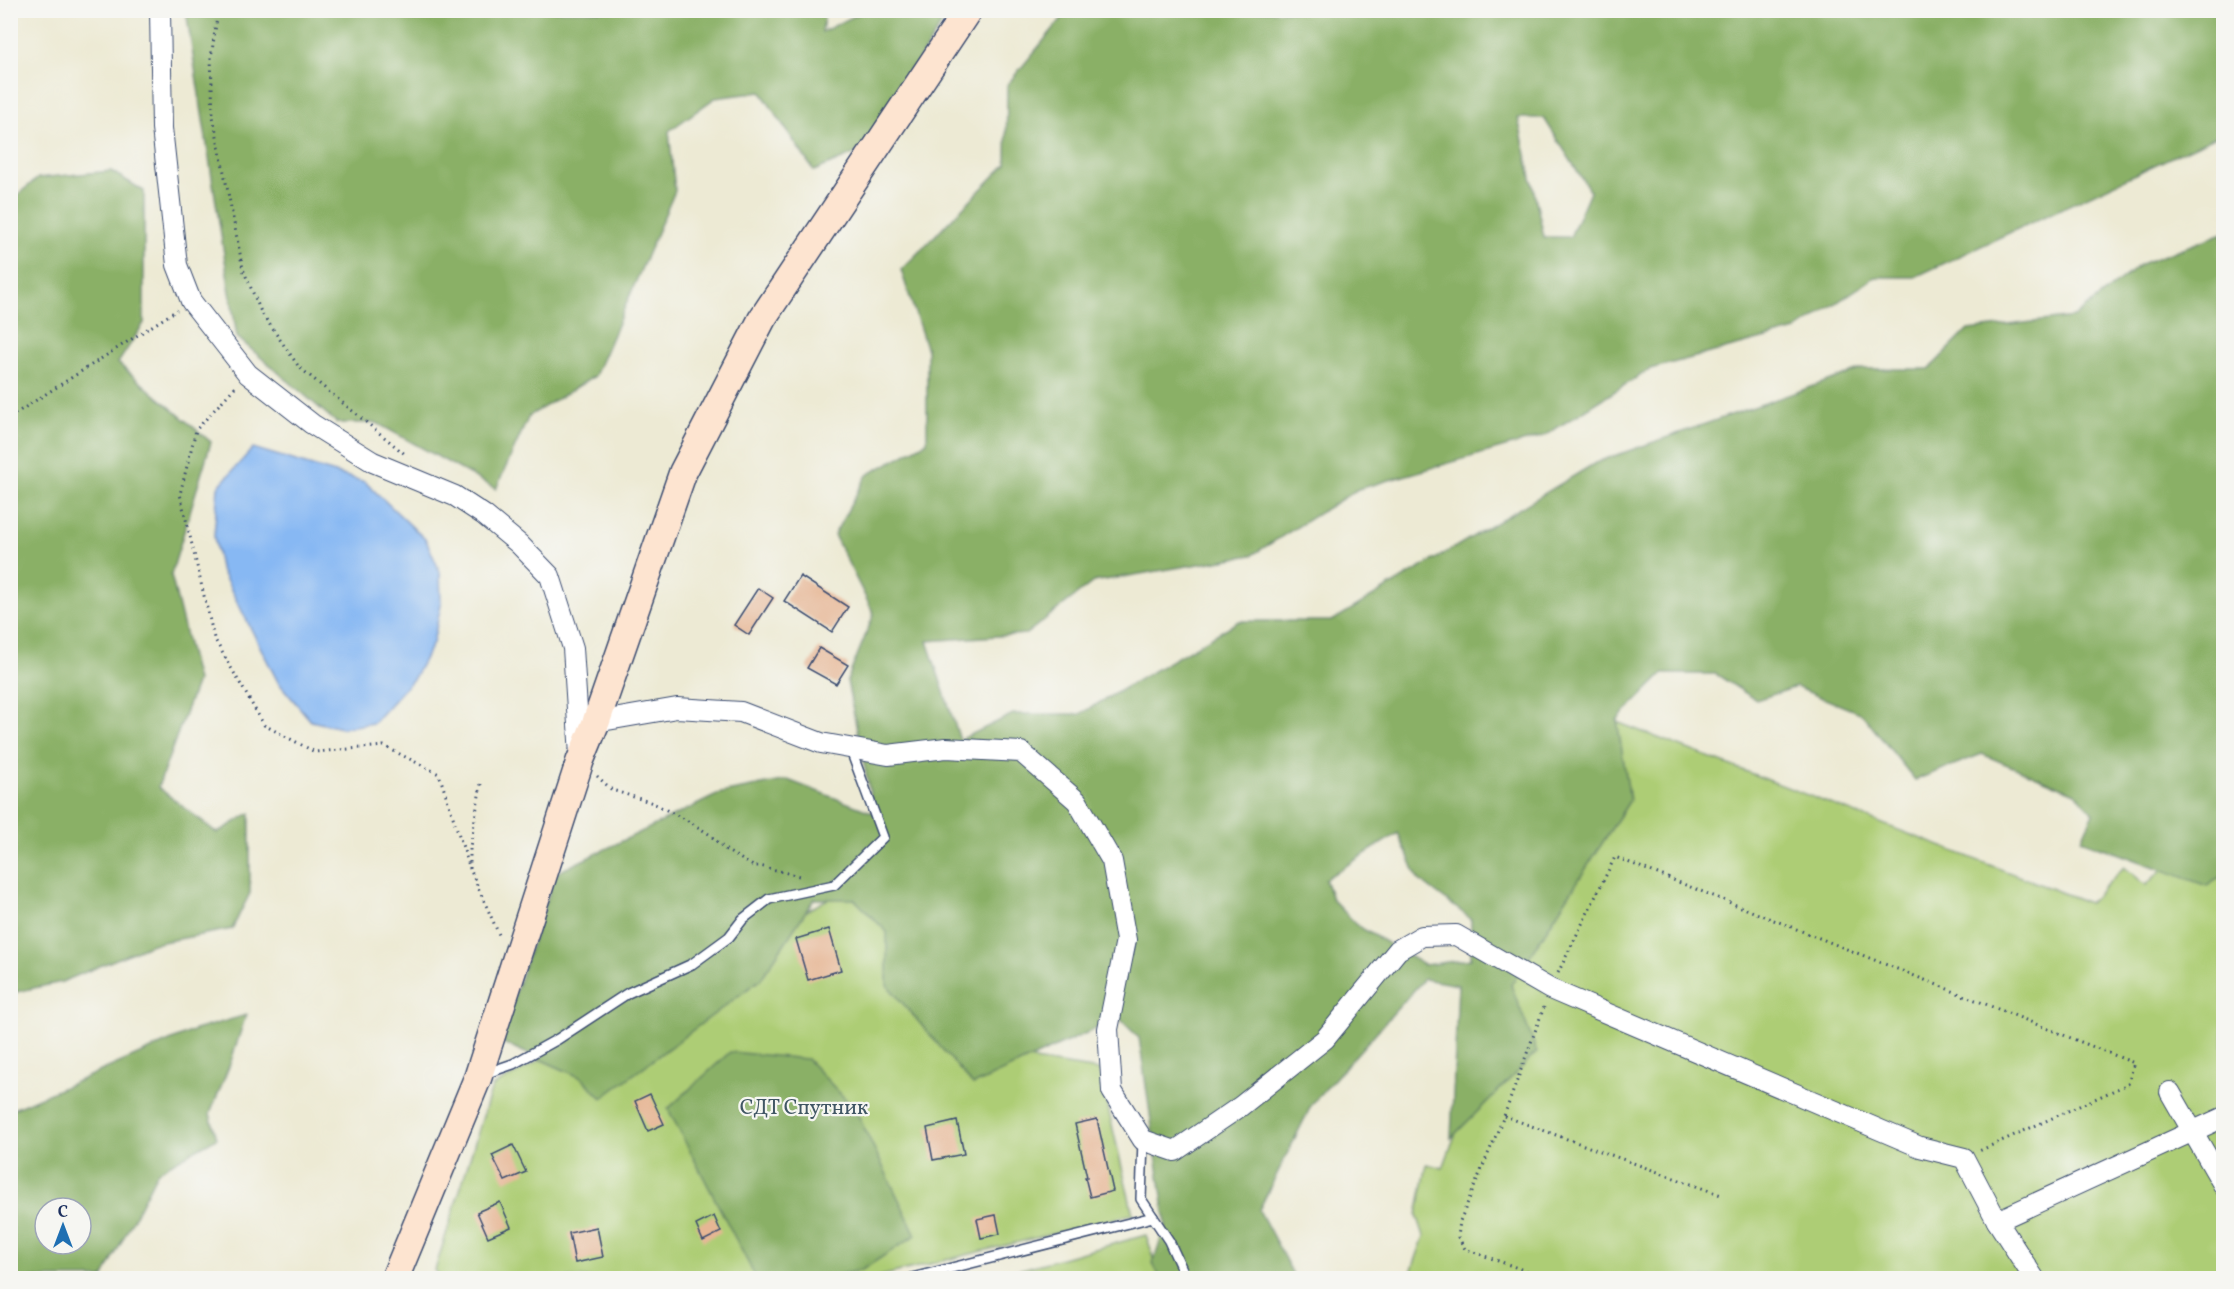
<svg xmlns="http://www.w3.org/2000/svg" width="2234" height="1289" viewBox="0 0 2234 1289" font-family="Vollkorn,serif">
<rect width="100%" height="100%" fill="#f6f6f2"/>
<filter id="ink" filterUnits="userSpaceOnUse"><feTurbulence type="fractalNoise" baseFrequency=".0167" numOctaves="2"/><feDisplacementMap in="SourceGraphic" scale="12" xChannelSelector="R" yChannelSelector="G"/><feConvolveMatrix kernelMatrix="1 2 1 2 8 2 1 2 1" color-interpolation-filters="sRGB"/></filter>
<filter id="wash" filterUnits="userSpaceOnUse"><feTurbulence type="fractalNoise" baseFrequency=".008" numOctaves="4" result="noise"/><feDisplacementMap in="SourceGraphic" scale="24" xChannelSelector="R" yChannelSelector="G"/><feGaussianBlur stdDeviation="1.35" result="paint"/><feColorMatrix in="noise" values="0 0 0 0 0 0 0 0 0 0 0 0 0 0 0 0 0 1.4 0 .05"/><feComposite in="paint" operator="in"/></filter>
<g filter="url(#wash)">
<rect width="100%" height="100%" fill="#edead4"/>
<g fill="#adcd75" stroke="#647e6a" stroke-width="1.5">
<path d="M1588,711L2089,903L2124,867L2146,885L2223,811V1278H1409L1424,1236L1417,1215L1427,1164L1443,1168L1458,1127Z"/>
<path d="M876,872L967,1050L1099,1070L1133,1214L873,1278H441L435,1270L492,1087Z"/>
<path d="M1146,1235L1161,1278H989Z"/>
</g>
<g fill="#8ab066" stroke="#527062" stroke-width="1.5" fill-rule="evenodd">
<path d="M186,11H825L822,32L864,11H950L861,151L814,171L761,92L715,98L669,131L675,191L595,376L529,416L496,489L377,423H337L237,337Z"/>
<path d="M1068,11H2223V133L1915,277H1875L1796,330L1650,369L1544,436L1358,489L1252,555L1093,582L1026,634L927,641L960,740L1013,714H1080L1239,621H1332L1597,462L1862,369H1929L1968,330L2074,317L2141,264L2223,233L2224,875L2207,886L2081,840L2094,813L2075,793L1982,754L1915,780L1862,714L1796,687L1756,700L1716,674H1663L1617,720L1630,800L1511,985L1537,1052L1451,1138L1458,985L1424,979L1312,1104L1259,1210L1295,1278H1160L1153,1263L1166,1224L1139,1038L1119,1018L973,1085L887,985V932L854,899H814L761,979L602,1098L582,1078L499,1041L556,873L721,793L788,780L874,813L847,681L874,614L834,535L867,475L927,442V350L901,270L1006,164L1007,85ZM1518,118H1544L1590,191L1570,237H1544ZM1398,833L1418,879L1471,919V959L1424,965L1358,926L1332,899L1325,879Z"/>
<path d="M111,171L144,191V323L118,363L211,442L171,575L197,681L158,787L217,833L250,813V893L232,929L152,944L62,982L11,993V200L38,178Z"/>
<path d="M246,1015L230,1064L210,1114L217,1138L158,1171L103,1278H11V1110L195,1030ZM45,1208H81V1244H45Z"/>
<path d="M730,1052L807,1059L855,1109L916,1235L862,1270L822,1278H756L668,1109Z"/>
</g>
<path fill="#87b8f3" stroke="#5174a8" stroke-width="1.5" d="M253,448L365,482L426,540L440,572L441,605L433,643L414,678L373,723L341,728L311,721L278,682L220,568L214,536L218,487Z"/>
<g id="blocks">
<g fill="#e6b694">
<path d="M800,576L848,607L832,632L784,601Z"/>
<path d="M758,588L773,598L749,635L734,625Z"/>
<path d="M819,648L848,665L836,684L807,668Z"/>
<path d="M829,929L841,970L808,980L796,939Z"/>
<path d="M650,1094L664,1124L648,1131L635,1101Z"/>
<path d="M1097,1119L1113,1191L1090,1197L1085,1177H1087L1075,1124Z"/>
<path d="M957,1121L964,1154L933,1160L927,1128Z"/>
<path d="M513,1145L526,1172L505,1181L492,1155Z"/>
<path d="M500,1202L511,1227L488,1237L477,1212Z"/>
<path d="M996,1215L1000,1234L981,1238L977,1219Z"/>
<path d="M714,1216L721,1232L703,1241L696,1225Z"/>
<path d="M597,1227L603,1257L575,1263L569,1233Z"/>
</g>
</g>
</g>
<g filter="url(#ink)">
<use href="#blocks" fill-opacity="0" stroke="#3a4b70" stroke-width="1.5"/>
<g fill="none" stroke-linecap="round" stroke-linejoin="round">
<g stroke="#3a4b70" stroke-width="12">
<g id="lane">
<path d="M484,1074L513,1064L558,1039L628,993L692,964L729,937L743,919L769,899L834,885L883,837L850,748"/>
<path d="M1143,1140L1141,1199L1169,1241L1186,1278"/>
<path d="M912,1278L1153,1217"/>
</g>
</g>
<g stroke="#3a4b70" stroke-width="22">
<g id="street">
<path d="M160,10L162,128L177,265L191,301L248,374L312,424L373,462L455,496L484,515L519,544L550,576L573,648L580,755"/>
<path d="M596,722L677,708L741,712L821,743L888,755L946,748L1021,752L1077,801L1112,861L1126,940L1108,1029L1112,1091L1143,1140L1175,1151L1241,1106L1325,1039L1398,950L1422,936L1456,935L1550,989L1920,1147L1964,1158L1997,1221L2034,1278"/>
<path d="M2170,1092L2224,1186"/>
<path d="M1997,1221L2224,1117"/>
</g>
</g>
<g stroke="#3a4b70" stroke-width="30">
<path id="secondary" d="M395,1278L478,1077L580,761L596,722L683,472L762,319L968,10"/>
</g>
<g stroke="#3a4b70" stroke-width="3" stroke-dasharray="1.5 4.5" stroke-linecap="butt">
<path d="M218,10L211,58L213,116L243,269L261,312L299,367L406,455"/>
<path d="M235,387L196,430L180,494L214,638L264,725L315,752L384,746L439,774L470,869"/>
<path d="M10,417L177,310"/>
<path d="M597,776L612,790L653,803L690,822L709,834L727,851L753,866H760L803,877"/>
<path d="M481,784L470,847V869L500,937"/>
<path d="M1558,973L1615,857L2134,1063L2128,1084L1979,1151"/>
<path d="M1544,1007L1504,1116L1460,1221L1458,1237L1465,1249L1546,1278"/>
<path d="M1504,1116L1721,1195"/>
</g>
<use href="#lane" stroke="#fff" stroke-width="9"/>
<use href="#street" stroke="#fff" stroke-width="20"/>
<use href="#secondary" stroke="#fde4d0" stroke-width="27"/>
</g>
</g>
<g text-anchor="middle" stroke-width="4.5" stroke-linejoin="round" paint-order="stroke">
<g font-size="21" fill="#405664" stroke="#f6f6f2">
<text x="804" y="1114">СДТ Спутник</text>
</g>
</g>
<rect width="2234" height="1289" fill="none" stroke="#f6f6f2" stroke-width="36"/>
<g transform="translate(63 1226)"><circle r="28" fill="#f6f6f2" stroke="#9ea6b7" stroke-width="1.5"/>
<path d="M0-4.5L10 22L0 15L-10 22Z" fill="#1f6fb2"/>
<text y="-9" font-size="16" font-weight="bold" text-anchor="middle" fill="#1b2f5e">С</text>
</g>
</svg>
